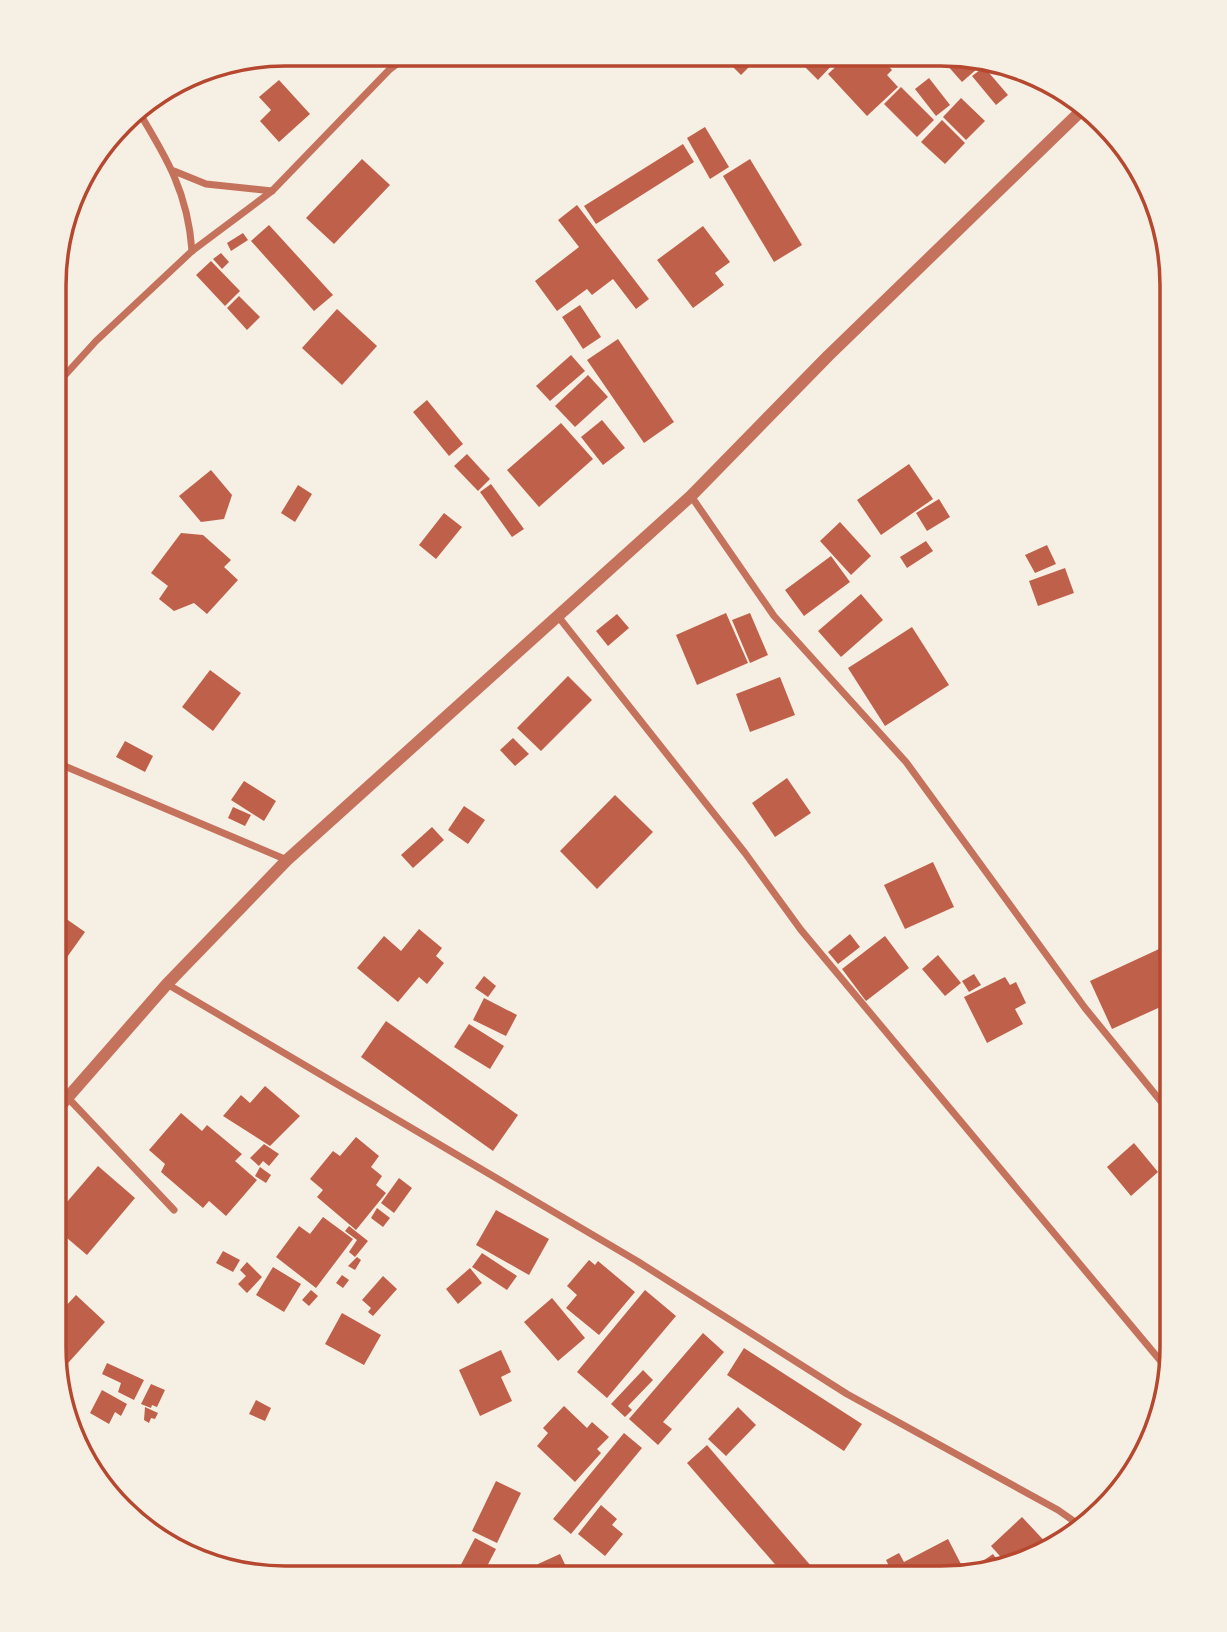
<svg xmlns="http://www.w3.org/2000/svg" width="1227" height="1632" viewBox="0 0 1227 1632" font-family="'IBM Plex Sans',sans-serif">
<rect width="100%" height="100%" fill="#f6efe4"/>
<g fill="#bf614a">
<path d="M725,56H760L741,75L723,57Z"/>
<path d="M794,56H831L836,61L818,80Z"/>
<path d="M847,56H879L892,70L887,75L898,87L867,116L828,74Z"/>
<path d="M939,56H972L986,61L962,82Z"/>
<path d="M984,67L1008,95L996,105L972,76Z"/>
<path d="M929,78L950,105L936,116L915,89Z"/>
<path d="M279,80L310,114L279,142L260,121L271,110L259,97Z"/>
<path d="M901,87L934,120L917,137L884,104Z"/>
<path d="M961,98L985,121L966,140L943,117Z"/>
<path d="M942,120L965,143L945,164L921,142Z"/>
<path d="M705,127L729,167L710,179L687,138Z"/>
<path d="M683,144L694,162L596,224L584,206Z"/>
<path d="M362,159L390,185L334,244L306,218Z"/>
<path d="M750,159L802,245L774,262L723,176Z"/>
<path d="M577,205L649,299L636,309L613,279L592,295L587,289L557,311L535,281L579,247L558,220Z"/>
<path d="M269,225L333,295L314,311L251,241Z"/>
<path d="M703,226L730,262L715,273L724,285L693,308L657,260Z"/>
<path d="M243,233L248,240L231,251L227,243Z"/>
<path d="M221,253L229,262L222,269L213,259Z"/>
<path d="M211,261L240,291L225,306L196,275Z"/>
<path d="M239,296L260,317L247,330L227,308Z"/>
<path d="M580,305L601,337L583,349L562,317Z"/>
<path d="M337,309L377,346L342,385L302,348Z"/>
<path d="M618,339L674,422L644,443L587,360Z"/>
<path d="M571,355L585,371L550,401L536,386Z"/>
<path d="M588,375L608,397L575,427L555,406Z"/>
<path d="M427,400L463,444L449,456L413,412Z"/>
<path d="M602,420L625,448L603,465L581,437Z"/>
<path d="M561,423L593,459L539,507L507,470Z"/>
<path d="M467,454L490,479L478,491L454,466Z"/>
<path d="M909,464L933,499L881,535L857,500Z"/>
<path d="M211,470L232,495L224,519L201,522L179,496Z"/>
<path d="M491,484L524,529L512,537L480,492Z"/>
<path d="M298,485L312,494L295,522L281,513Z"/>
<path d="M939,499L950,517L927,531L916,513Z"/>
<path d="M444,513L462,527L436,559L419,545Z"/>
<path d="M840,522L871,556L851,575L820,541Z"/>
<path d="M181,533L203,535L231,560L224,567L238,580L207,614L194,603L174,611L159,599L168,586L151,573Z"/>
<path d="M926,541L933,551L907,568L900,557Z"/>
<path d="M1047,545L1056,564L1035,573L1025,555Z"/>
<path d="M831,556L850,582L804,616L785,590Z"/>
<path d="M1065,568L1074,593L1038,606L1029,581Z"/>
<path d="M861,594L883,620L841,657L818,631Z"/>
<path d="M726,613L748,663L697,685L676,635Z"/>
<path d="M750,613L768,655L750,663L732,620Z"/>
<path d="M617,614L629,628L608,646L596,631Z"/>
<path d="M912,627L949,685L885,726L848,668Z"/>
<path d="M210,670L241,693L213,731L182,707Z"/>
<path d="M568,676L592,700L541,751L517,728Z"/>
<path d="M780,677L795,715L750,732L736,694Z"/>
<path d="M513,738L529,754L515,766L500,750Z"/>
<path d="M125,741L153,756L145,772L116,757Z"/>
<path d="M787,778L811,813L775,837L752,803Z"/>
<path d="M55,779L65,782L60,793L55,791Z"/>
<path d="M244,781L276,801L264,821L231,800Z"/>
<path d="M615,795L653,832L597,889L560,851Z"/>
<path d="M464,806L485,820L468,844L448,830Z"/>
<path d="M233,807L251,815L245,826L228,818Z"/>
<path d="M432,827L444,840L413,868L401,855Z"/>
<path d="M933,862L954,907L905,929L884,885Z"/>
<path d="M55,911L85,932L65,960L55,953Z"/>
<path d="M419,929L442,948L436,956L444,963L427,984L419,977L398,1002L357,968L384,936L401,951Z"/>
<path d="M850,934L860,947L838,964L828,952Z"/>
<path d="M885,936L909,968L866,1001L842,969Z"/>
<path d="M1172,943V992L1163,997L1167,1004L1112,1029L1090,981Z"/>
<path d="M938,955L961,983L945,996L922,969Z"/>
<path d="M974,974L981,985L969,992L962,981Z"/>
<path d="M484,976L496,986L488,997L475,988Z"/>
<path d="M1005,977L1010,985L1016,982L1026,1003L1015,1009L1023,1024L987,1043L964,997Z"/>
<path d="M484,998L517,1015L506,1036L473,1020Z"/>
<path d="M386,1021L518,1115L493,1151L361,1057Z"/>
<path d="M469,1024L504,1046L490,1069L454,1047Z"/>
<path d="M265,1086L300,1116L270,1146L223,1116L241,1095L250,1103Z"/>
<path d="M181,1113L202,1131L207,1125L242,1154L235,1161L257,1180L226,1216L209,1201L203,1208L161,1172L165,1164L149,1150Z"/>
<path d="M356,1137L379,1156L371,1167L382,1176L376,1185L386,1193L356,1230L317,1197L323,1190L310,1179L333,1151L340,1156Z"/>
<path d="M1134,1143L1158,1172L1131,1196L1107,1167Z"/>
<path d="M264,1144L279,1154L269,1166L263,1161L259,1166L250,1158Z"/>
<path d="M98,1166L135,1198L87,1255L54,1227V1217Z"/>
<path d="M260,1167L271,1175L266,1183L255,1176Z"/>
<path d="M399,1178L412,1188L394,1213L381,1203Z"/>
<path d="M377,1208L390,1218L383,1227L371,1218Z"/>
<path d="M496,1210L549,1239L529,1275L476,1245Z"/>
<path d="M323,1217L353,1239L316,1288L276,1257L299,1226L310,1234Z"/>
<path d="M349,1226L368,1241L355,1257L349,1252L357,1240L345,1231Z"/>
<path d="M223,1251L240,1260L233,1272L216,1263Z"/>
<path d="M482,1253L517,1276L507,1290L472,1267Z"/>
<path d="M357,1257L361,1260L355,1270L348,1266Z"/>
<path d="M589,1260L595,1265L598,1261L635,1292L599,1335L566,1308L577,1295L567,1286Z"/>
<path d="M247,1262L262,1277L247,1293L238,1284L246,1276L240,1270Z"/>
<path d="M273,1267L301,1284L284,1312L256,1295Z"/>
<path d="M470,1268L482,1283L458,1304L446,1289Z"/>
<path d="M342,1275L349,1280L343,1288L336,1283Z"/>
<path d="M383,1276L397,1289L373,1316L368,1312L371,1308L362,1300Z"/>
<path d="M311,1290L318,1296L309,1306L302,1300Z"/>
<path d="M645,1290L676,1316L607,1398L577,1372Z"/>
<path d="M76,1295L105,1322L60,1372L54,1347V1296L64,1308Z"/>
<path d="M552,1298L585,1338L558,1361L524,1322Z"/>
<path d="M342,1313L381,1335L364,1365L325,1344Z"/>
<path d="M703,1333L724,1352L663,1422L672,1429L658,1445L629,1419Z"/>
<path d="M744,1348L862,1424L844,1451L727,1375Z"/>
<path d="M501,1350L511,1372L501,1377L512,1401L480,1416L459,1370Z"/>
<path d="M107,1363L144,1380L134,1400L118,1392L121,1383L102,1374Z"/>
<path d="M643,1370L653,1380L628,1406L632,1410L625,1417L611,1404Z"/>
<path d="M151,1384L165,1390L157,1407L152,1405L151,1408L141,1404Z"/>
<path d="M102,1390L127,1404L121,1416L115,1412L109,1424L90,1413Z"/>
<path d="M256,1400L271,1408L265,1421L249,1414Z"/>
<path d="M564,1406L587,1428L592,1422L609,1437L597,1449L601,1453L575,1482L537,1446L548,1433L543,1428Z"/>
<path d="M145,1407L158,1413L155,1419L151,1418L149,1423L144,1420Z"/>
<path d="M738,1407L756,1425L726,1456L708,1439Z"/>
<path d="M624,1433L642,1448L571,1534L553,1519Z"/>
<path d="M707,1445L817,1573L812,1577H786L687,1463Z"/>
<path d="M496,1481L521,1493L497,1543L472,1531Z"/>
<path d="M601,1505L617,1519L612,1525L623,1534L605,1556L578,1534Z"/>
<path d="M1022,1517L1051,1548L1044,1554L1006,1563L991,1546Z"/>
<path d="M475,1538L496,1549L482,1576H455Z"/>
<path d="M948,1539L962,1566L940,1578H895L886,1560L899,1553L904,1562Z"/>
<path d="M560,1554L571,1577H530L541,1571L538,1564Z"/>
<path d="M993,1554L1000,1564L967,1572Z"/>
<path d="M879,1568L887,1578H868Z"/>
</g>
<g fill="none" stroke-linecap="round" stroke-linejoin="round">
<g stroke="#c5725c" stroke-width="7">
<path d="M137,109C167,158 188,193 192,251"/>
<path d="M174,171L206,184L272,191"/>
<path d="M56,385L96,341L192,251L272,191L389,70L409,55"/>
<path d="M691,496L774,616L906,762L1085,1008L1172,1115"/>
<path d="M557,615L745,853L801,930L1169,1371"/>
<path d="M55,762L287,860"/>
<path d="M167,984L637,1261L847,1394L1058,1510L1078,1524"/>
<path d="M69,1099L174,1210"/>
</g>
<path stroke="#c5725c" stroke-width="12" d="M55,1112L167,984L287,860L691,496L828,356L1084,108"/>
</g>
<path d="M0 0H1227V1632H0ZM285 66H941A219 219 0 0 1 1160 285V1347A219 219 0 0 1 941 1566H285A219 219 0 0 1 66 1347V285A219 219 0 0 1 285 66Z" fill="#f6efe4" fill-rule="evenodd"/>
<path fill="none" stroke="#b5482f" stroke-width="3.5" d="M285 66H941A219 219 0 0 1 1160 285V1347A219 219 0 0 1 941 1566H285A219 219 0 0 1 66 1347V285A219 219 0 0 1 285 66Z"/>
</svg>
